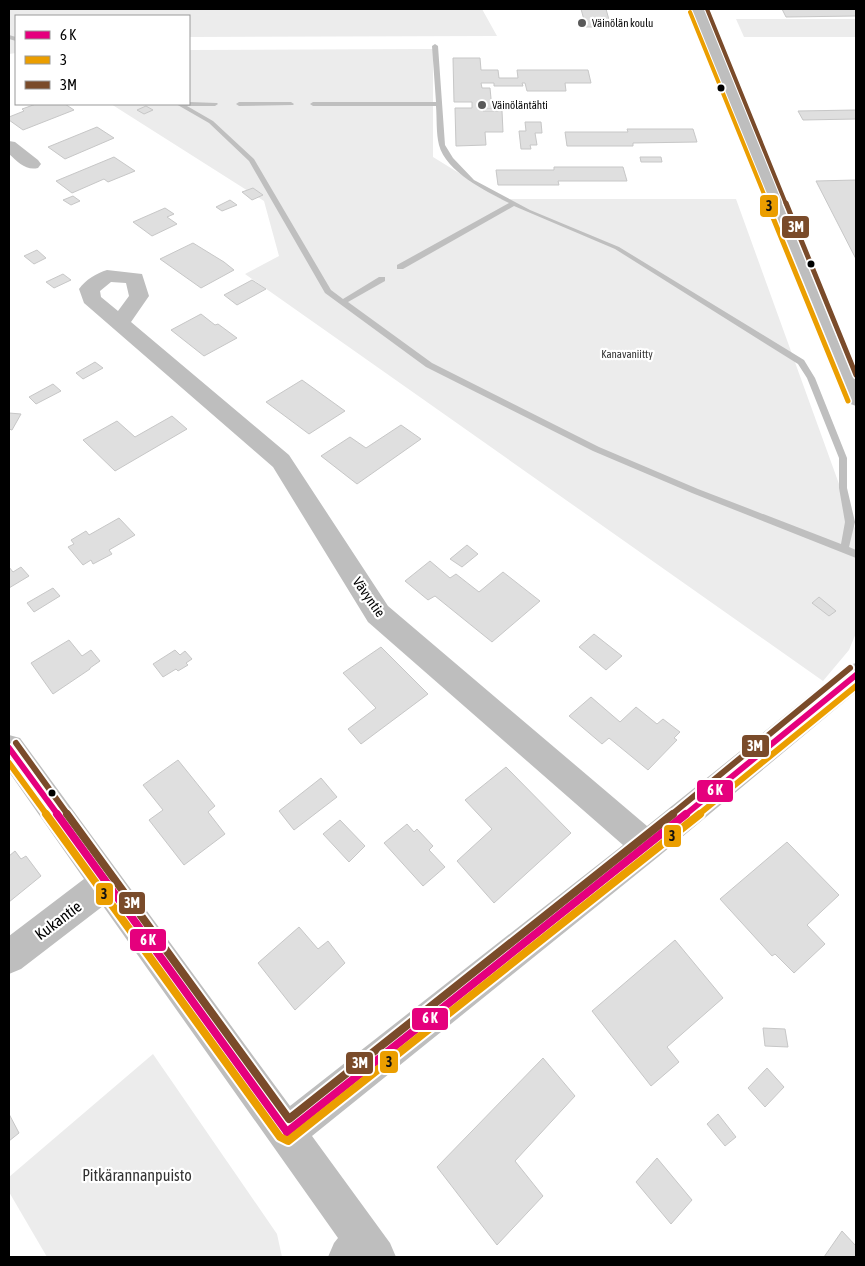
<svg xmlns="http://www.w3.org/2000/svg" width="865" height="1266" viewBox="0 0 865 1266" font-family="'Asap Condensed',sans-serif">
<rect width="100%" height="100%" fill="#fff"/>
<g fill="#ececec">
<path d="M9,9H482L497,36L189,37V16H16V53L9,54Z"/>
<path d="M736,19H856V37H744Z"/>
<path d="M433,49V157L501,199H736L856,531V633L849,650L823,681L245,274L279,256L264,201L111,104H189V50Z"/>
<path d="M153,1054L277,1234L282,1257H47L9,1192V1177Z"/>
</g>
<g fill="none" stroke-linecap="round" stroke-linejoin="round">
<g fill="#bfbfbf" fill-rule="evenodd">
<path d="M9,35L16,37V41L9,39Z"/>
<path d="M435,44L438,46L445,145L453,158L474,180L530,210L619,247L804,360L815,378L847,458V488L855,522L849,547L856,550V558L692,493L593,451L426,367L325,293L249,161L209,123L176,104H189V102L217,103L218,104L215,106H187L213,121L254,159L331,290L343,299L379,277H385V281L348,302L432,363L599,447L698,489L841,544L845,522L839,488V458L807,378L798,364L615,249L514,206L403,269H397V265L509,203C486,191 446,172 439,145C436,133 437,118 436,106H313L310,104L313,102H436L432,46Z"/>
<path d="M291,102L294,104L293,105L239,106L236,104L239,102Z"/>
</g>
</g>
<g fill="#dfdfdf" stroke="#c7c7c7">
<path d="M581,9H606L611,27H586Z"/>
<path d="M782,9H856V16L786,17Z"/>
<path d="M453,58H480L481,70H498L499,78H518L517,70H588L591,83H565L566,91H527L525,83H522L523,86H494V83H481L482,88H490L492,109H483V111H502L503,132H485L486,145L456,146L455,108H472V102H454Z"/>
<path d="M36,104H65L74,110L23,130L9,120V117L24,111L22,109Z"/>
<path d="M146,106L153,110L144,114L137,110Z"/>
<path d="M856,110V119L803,120L798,111Z"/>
<path d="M525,122H541L542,133H535L537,145H530L531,149H521L519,131H526Z"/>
<path d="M97,127L114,138L65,159L48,147Z"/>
<path d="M627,129H693L697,142L633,143V146H567L565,132H628Z"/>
<path d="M114,157L135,171L108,182L104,179L72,193L56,181Z"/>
<path d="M640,157H661L662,162H641Z"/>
<path d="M554,167H623L627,181H558L559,185H498L496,170H554Z"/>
<path d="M856,180V259L816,181Z"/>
<path d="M253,188L263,195L252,200L242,192Z"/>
<path d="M73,196L80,201L71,205L63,200Z"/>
<path d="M230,200L237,205L222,211L216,207Z"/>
<path d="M165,208L174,214L167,217L177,224L152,236L133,222Z"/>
<path d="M193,243L224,262L234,270L201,288L160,259Z"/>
<path d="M37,250L46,258L34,264L24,256Z"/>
<path d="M63,274L71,280L54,288L46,282Z"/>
<path d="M252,280L266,289L237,305L224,295Z"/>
<path d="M201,314L215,325L218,324L237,338L204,356L171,330Z"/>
<path d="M95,362L103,368L83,379L76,373Z"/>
<path d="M302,380L345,411L309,434L266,402Z"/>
<path d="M53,384L61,391L36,404L29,397Z"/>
<path d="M9,413L21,414L12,430L9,429Z"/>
<path d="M172,416L187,429L115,471L83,440L117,421L135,437Z"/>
<path d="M401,425L421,439L357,484L321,456L350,437L366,448Z"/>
<path d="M119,518L135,535L109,550L112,554L93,564L91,560L83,565L68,547L74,544L71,540L86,531L89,535Z"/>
<path d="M467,545L478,554L462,567L450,559Z"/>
<path d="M430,561L450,578L456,574L479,592L503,572L540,601L492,642L435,596L428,600L405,581Z"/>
<path d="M9,567L13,572L21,567L29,576L9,588Z"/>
<path d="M53,588L60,596L34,612L27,603Z"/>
<path d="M819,597L836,611L829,616L812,603Z"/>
<path d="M594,634L622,656L606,670L579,647Z"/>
<path d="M69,640L82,656L91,650L100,661L90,668V669L53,694L31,663Z"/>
<path d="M381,647L428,694L361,744L348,729L376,708L343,673Z"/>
<path d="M175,650L180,655L185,651L192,659L186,663L188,665L178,671L176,669L163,677L153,664Z"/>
<path d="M591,697L620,722L636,707L657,724L663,719L680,732L674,738L677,740L648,770L609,738L602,744L569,716Z"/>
<path d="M178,760L215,806L208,812L225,834L184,865L149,820L163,810L143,785Z"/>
<path d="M506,767L571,833L494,903L457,861L492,829L465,800Z"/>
<path d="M321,778L337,797L294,830L279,811Z"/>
<path d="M340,820L365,846L349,862L323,834Z"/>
<path d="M407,824L414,832L417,829L433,846L429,850L445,867L423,886L384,843Z"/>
<path d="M787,842L839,895L807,925L825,944L794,973L775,954L772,956L720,899Z"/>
<path d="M15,851L21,859L26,856L41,876L9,902V856Z"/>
<path d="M299,927L318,949L328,941L345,963L295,1010L258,963Z"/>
<path d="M675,940L723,998L667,1047L679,1062L651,1086L592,1011Z"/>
<path d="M763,1028L785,1029L788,1047L765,1046Z"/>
<path d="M543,1058L575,1096L515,1161L543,1196L497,1245L437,1167Z"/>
<path d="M767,1068L784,1087L765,1107L748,1088Z"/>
<path d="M9,1114L19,1133L9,1141Z"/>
<path d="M718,1114L736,1137L725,1146L707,1124Z"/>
<path d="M657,1158L692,1200L671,1224L636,1182Z"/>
<path d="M842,1231L856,1246V1257H824Z"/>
</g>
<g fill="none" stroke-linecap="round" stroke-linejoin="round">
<g fill="#bebebe" fill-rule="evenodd">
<path d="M691,9H705L856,372V406L848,403L845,398Z"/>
<path d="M9,141L15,142L38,160L41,164L38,168C26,171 18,162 9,154Z"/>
<path d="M107,270L142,274L149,296L131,322L289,455L388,606L647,826L846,666L856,663V692L658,857L312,1136L390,1243L396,1257H328L334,1243L338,1238L103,906L21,969L9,974V936L84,879L9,772V735L20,738L290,1106L623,845L368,622L273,467L84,303L79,289C85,280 97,273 107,270ZM111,282L126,283L129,296L118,311L101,297L100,291Z"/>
</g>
<g stroke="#fff" stroke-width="10">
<g id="bus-1-far1">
<path d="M9,748L58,815"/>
<path d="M685,815L856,675"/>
</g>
</g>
<g stroke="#fff" stroke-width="12">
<g id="bus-1">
<path d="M57,814L287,1132"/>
<path d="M287,1132L686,814"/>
</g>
</g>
<g stroke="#fff" stroke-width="6">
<path id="bus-2-far3" d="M690,12L768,204"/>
</g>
<g stroke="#fff" stroke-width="8">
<path id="bus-2-far2" d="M767,203L848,401"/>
</g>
<g stroke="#fff" stroke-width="10">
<g id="bus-2-far1">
<path d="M9,763L47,815"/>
<path d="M698,815L856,686"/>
</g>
</g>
<g stroke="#fff" stroke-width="12">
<path id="bus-2" d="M46,814L280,1137L288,1141L700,814"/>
</g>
<g stroke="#fff" stroke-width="6">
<path id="bus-3-far3" d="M707,9L786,204"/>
</g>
<g stroke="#fff" stroke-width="8">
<path id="bus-3-far2" d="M786,203L856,375"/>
</g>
<g stroke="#fff" stroke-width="10">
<g id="bus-3-far1">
<path d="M16,743L68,815"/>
<path d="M671,815L850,668"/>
</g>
</g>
<g stroke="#fff" stroke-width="12">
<path id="bus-3" d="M67,814L289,1119L673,814"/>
</g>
<use href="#bus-1-far1" stroke="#e5007d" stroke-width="6"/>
<use href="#bus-1" stroke="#e5007d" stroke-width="8"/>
<use href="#bus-2-far3" stroke="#eb9e00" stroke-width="4"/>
<use href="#bus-2-far2" stroke="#eb9e00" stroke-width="5"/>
<use href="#bus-2-far1" stroke="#eb9e00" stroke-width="6"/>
<use href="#bus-2" stroke="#eb9e00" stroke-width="8"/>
<use href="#bus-3-far3" stroke="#7a4b2a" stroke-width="4"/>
<use href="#bus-3-far2" stroke="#7a4b2a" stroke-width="5"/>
<use href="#bus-3-far1" stroke="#7a4b2a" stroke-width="6"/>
<use href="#bus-3" stroke="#7a4b2a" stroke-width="8"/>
</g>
<g fill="#595959" stroke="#fff" stroke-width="2">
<circle cx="582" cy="23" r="5"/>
<circle cx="482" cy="105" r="5"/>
</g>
<g fill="#000" stroke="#fff" stroke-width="2">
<circle cx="721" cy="88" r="4.5"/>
<circle cx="811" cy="264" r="4.5"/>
<circle cx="52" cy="793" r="4.5"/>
</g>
<g text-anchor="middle" stroke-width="4.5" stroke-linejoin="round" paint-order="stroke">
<g font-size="11" fill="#000" stroke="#fff" text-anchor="start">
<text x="592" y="27">Väinölän koulu</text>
<text x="492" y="109">Väinöläntähti</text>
</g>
<g font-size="11" fill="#333" stroke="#fff">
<text x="627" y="358">Kanavaniitty</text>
</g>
<g font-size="14" fill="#000" stroke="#fff">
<text transform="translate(369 597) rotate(55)" y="5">Vävyntie</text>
</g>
<g font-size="16" fill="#000" stroke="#fff">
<text transform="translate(58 920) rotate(-37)" y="6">Kukantie</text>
</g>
<g font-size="16" fill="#333" stroke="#fff">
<text x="137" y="1181">Pitkärannanpuisto</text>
</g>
</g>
<g stroke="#fff" stroke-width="2">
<rect x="759" y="194" width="20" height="24" rx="5" fill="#eb9e00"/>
<rect x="781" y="215" width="29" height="24" rx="5" fill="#7a4b2a"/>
<rect x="741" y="734" width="29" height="24" rx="5" fill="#7a4b2a"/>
<rect x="696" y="779" width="38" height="24" rx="5" fill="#e5007d"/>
<rect x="663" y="824" width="19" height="24" rx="5" fill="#eb9e00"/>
<rect x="95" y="882" width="19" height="24" rx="5" fill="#eb9e00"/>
<rect x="118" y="891" width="28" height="24" rx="5" fill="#7a4b2a"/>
<rect x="129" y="928" width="38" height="24" rx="5" fill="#e5007d"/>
<rect x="411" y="1007" width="38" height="24" rx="5" fill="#e5007d"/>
<rect x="379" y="1050" width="20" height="24" rx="5" fill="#eb9e00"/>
<rect x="345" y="1051" width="29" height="24" rx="5" fill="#7a4b2a"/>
</g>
<g font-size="14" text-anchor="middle" font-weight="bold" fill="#fff">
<text x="796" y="232">3M</text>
<text x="755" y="751">3M</text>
<text x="715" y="795">6 K</text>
<text x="132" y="908">3M</text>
<text x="148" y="945">6 K</text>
<text x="430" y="1023">6 K</text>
<text x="360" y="1068">3M</text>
</g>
<g font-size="14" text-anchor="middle" font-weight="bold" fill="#111">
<text x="769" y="211">3</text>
<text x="672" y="841">3</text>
<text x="104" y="899">3</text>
<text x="389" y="1067">3</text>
</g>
<rect width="865" height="1266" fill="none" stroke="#000000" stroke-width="20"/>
<rect x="15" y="15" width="175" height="90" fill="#ffffff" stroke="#999999"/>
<rect x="25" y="31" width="25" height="8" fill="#e5007d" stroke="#999999"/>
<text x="60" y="40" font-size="15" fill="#000000">6 K</text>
<rect x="25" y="56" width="25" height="8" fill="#eb9e00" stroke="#999999"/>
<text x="60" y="65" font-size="15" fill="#000000">3</text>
<rect x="25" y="81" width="25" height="8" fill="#7a4b2a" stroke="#999999"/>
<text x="60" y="90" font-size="15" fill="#000000">3M</text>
</svg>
